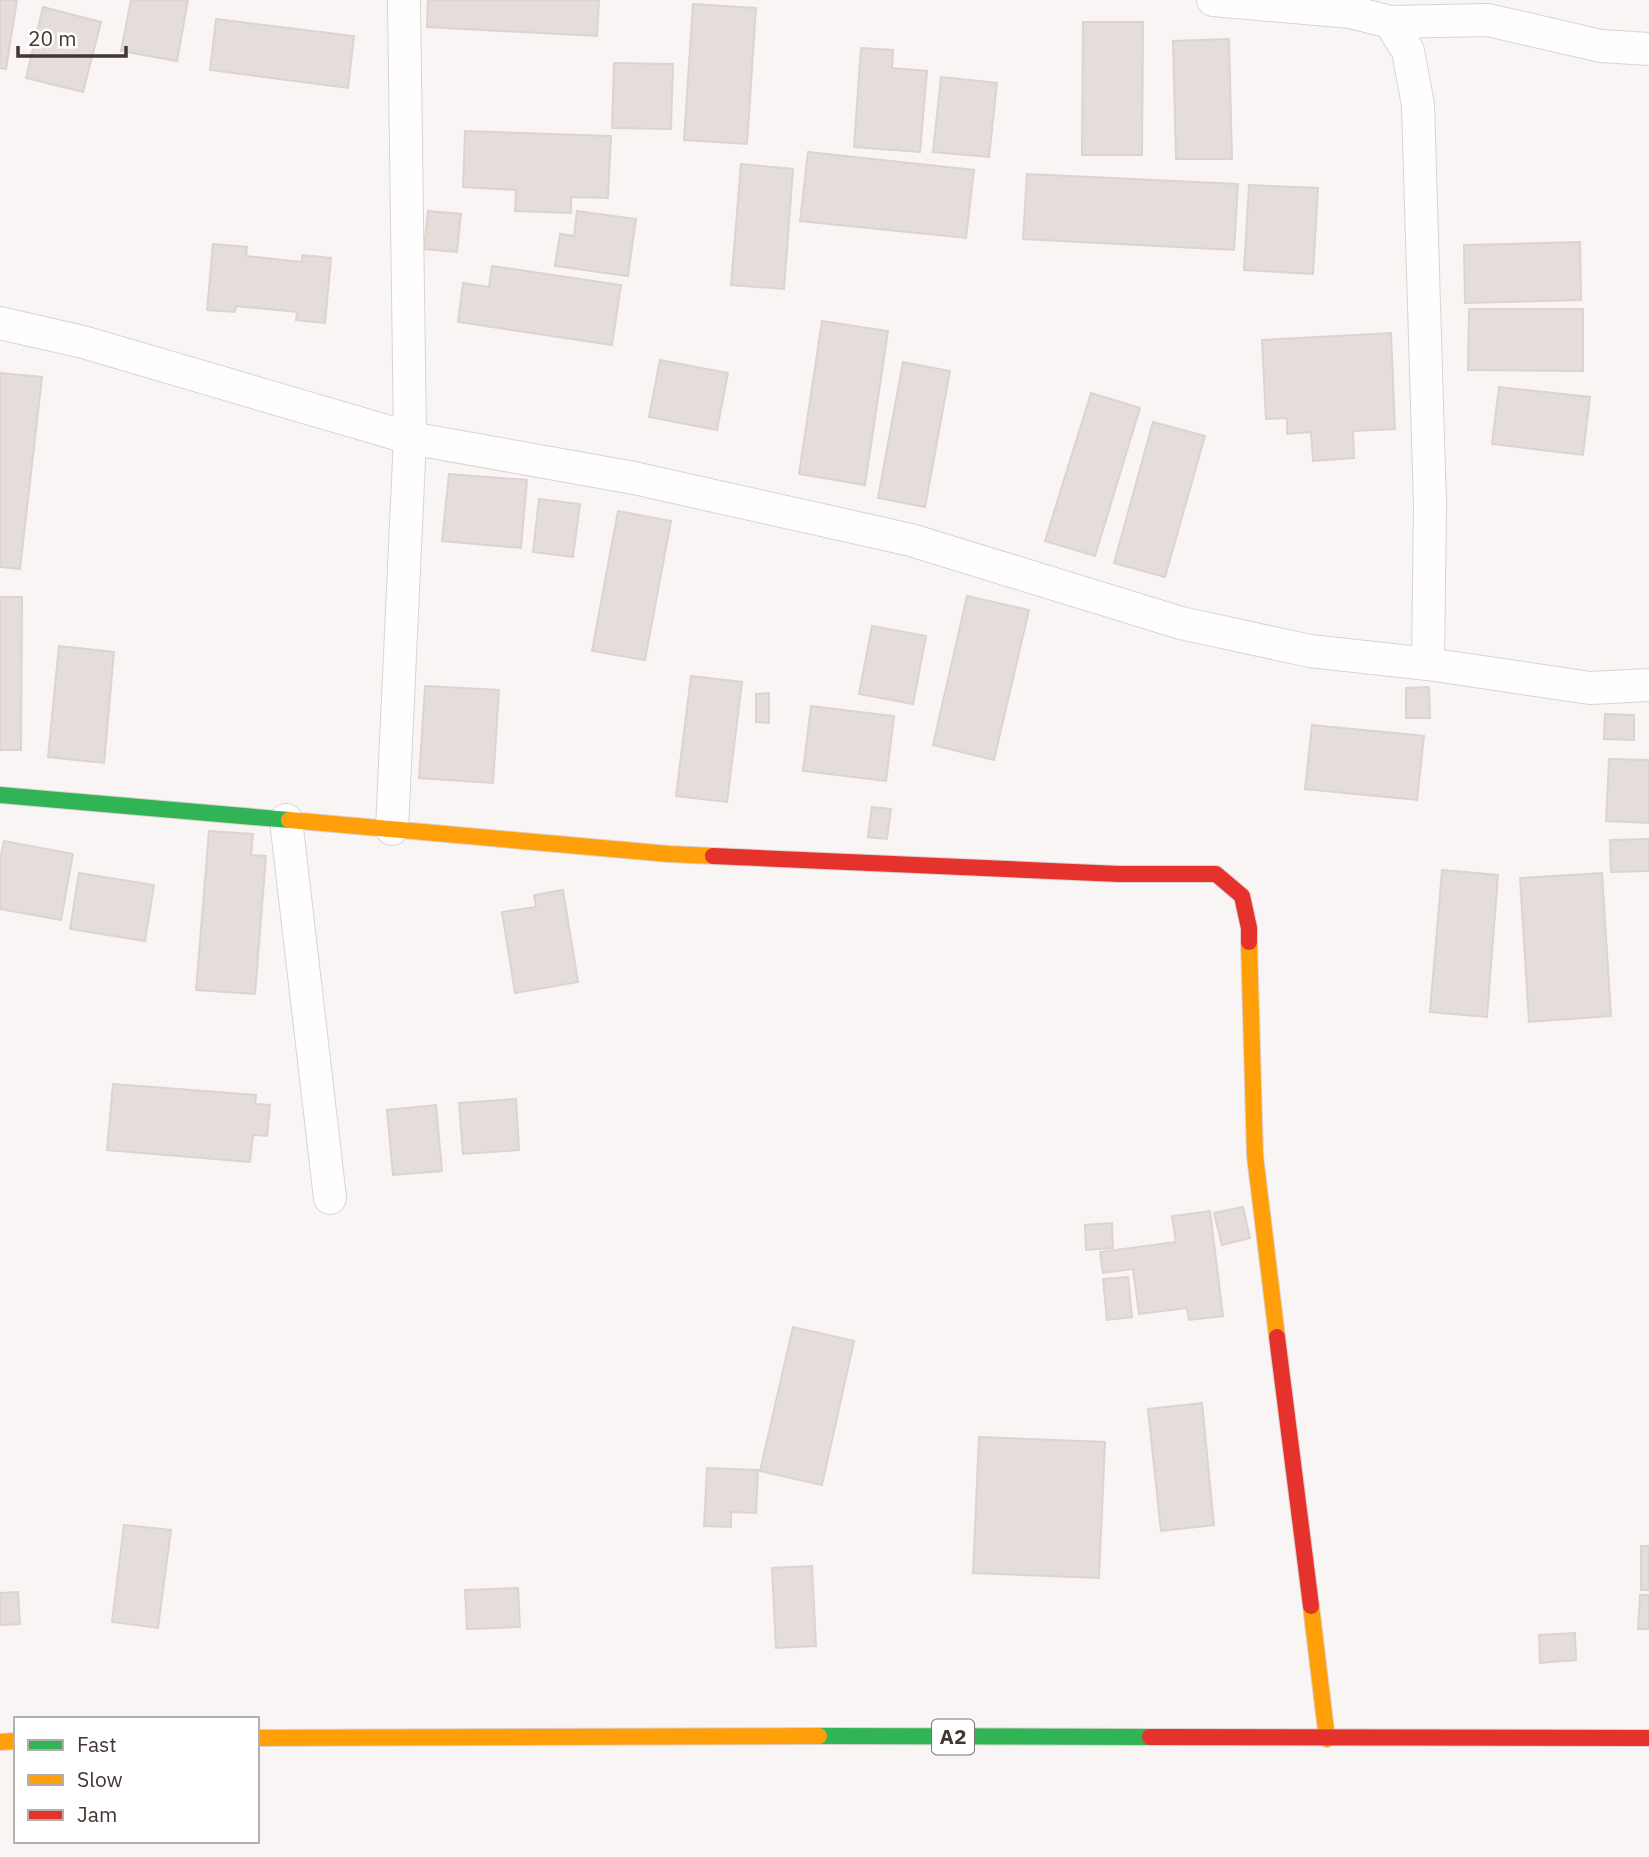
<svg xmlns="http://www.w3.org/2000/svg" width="1649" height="1857" viewBox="0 0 1649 1857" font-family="'IBM Plex Sans',sans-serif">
<rect width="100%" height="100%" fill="#faf5f5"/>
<g fill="#e5ddda" stroke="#dcd3d2" stroke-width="2">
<path d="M0,0H17L6,69L0,68Z"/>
<path d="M131,0H188L177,61L121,51Z"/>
<path d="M428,0H599L597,36L427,27Z"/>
<path d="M693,4L756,8L747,144L684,140Z"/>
<path d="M43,7L101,22L83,92L26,78Z"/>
<path d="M216,19L354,36L348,88L210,70Z"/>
<path d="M1083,22H1143L1142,155H1082Z"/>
<path d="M1229,39L1232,159H1176L1173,41Z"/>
<path d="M861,48L893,50L892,68L927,71L920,152L854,147Z"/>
<path d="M614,63L673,64L671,129L612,128Z"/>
<path d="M941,77L997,83L989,157L933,152Z"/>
<path d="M465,131L611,136L608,198L571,197V213L515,211L516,190L463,187Z"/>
<path d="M808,152L974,170L966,238L800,221Z"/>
<path d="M741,164L793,169L784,289L731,285Z"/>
<path d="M1027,174L1238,184L1234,250L1023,239Z"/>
<path d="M1249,185L1318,188L1313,274L1244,270Z"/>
<path d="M428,211L461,214L457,252L424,249Z"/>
<path d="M577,211L636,219L628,276L555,266L560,234L574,236Z"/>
<path d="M1580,242L1581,300L1465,303L1464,245Z"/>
<path d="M213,244L247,247L246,256L302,262V255L331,258L325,323L296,320L297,312L236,306L235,312L207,310Z"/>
<path d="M492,266L621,285L612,345L458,322L463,283L489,287Z"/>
<path d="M1469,309H1583V371L1468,370Z"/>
<path d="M822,321L888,331L865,485L799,474Z"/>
<path d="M1391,333L1395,429L1353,431L1354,458L1313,461L1311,432L1287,434V418L1266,419L1262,340Z"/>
<path d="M660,360L728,373L717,430L649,417Z"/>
<path d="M903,362L950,371L925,507L878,498Z"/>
<path d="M0,373L42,377L20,569L0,567Z"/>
<path d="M1499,387L1590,397L1583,455L1492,444Z"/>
<path d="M1091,393L1140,408L1095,556L1045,541Z"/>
<path d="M1153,422L1205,436L1165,577L1114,563Z"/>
<path d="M449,474L527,480L521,548L442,541Z"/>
<path d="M539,499L580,504L573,557L533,552Z"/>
<path d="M618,511L671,521L645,660L592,651Z"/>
<path d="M967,596L1029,610L994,760L933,745Z"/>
<path d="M0,597H22L21,750H0Z"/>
<path d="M872,626L926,636L913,704L859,694Z"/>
<path d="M59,646L114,652L104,763L48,757Z"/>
<path d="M691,676L742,682L727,802L676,796Z"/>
<path d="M425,686L499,690L493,783L419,778Z"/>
<path d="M1429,687L1430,718H1406V688Z"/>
<path d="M769,693V723L756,722V694Z"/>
<path d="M811,706L894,716L886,781L803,771Z"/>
<path d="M1605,714L1634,715V740L1604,739Z"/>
<path d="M1312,725L1424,736L1417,800L1305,789Z"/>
<path d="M1609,759L1649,760V823L1606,821Z"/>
<path d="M872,807L891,809L887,839L868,837Z"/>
<path d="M209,831L253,834L251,855L266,856L255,994L196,990Z"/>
<path d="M1649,839V871L1611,872L1610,840Z"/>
<path d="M4,841L73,854L61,920L0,909V860Z"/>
<path d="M1442,870L1498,875L1487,1017L1430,1012Z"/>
<path d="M79,873L154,885L145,941L70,929Z"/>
<path d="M1602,873L1611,1016L1529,1022L1520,878Z"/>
<path d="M563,890L578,982L515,993L502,912L536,907L534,895Z"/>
<path d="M113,1084L256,1095L255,1104L270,1105L267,1136L253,1135L250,1162L107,1150Z"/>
<path d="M516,1099L519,1150L463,1154L459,1103Z"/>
<path d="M436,1105L442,1171L393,1175L387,1110Z"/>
<path d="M1243,1207L1250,1238L1222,1245L1214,1213Z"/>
<path d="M1210,1211L1223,1316L1189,1320L1187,1308L1139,1314L1133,1269L1103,1273L1100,1252L1176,1242L1172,1216Z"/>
<path d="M1112,1223L1113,1248L1086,1250L1085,1225Z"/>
<path d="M1128,1277L1132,1317L1107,1320L1103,1279Z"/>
<path d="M793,1327L854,1341L822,1485L760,1471Z"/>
<path d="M1202,1403L1214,1525L1161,1531L1148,1409Z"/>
<path d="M979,1437L1105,1442L1099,1578L973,1573Z"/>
<path d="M707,1468L758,1470L756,1513L731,1512V1527L704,1526Z"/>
<path d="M124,1525L171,1530L158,1628L112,1622Z"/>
<rect x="1641" y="1546" width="8" height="44"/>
<path d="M812,1566L816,1646L776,1648L772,1568Z"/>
<path d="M518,1588L520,1627L467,1629L465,1590Z"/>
<path d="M18,1592L20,1624L0,1625V1593Z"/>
<path d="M1640,1595H1649V1629H1638Z"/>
<path d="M1575,1633L1576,1660L1540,1663L1539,1635Z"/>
</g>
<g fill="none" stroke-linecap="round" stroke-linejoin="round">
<g stroke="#dcd2d0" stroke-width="34">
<g id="street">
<path d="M1213,0L1351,12L1390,22L1408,51L1418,105L1430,504L1428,664"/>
<path d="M1390,22L1488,20L1601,46L1649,49"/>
<path d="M0,323L83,342L410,438L634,478L911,540L1181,623L1310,651L1428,664L1590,688L1649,685"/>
<path d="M286,820L330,1198"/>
<path d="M392,829L410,438L404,0"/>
</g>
</g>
<g stroke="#dcd2d0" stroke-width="18">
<g id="fast">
<path d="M0,795L289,820"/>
<path d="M819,1736L1150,1737"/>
</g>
</g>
<g stroke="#dcd2d0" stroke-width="18">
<g id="slow">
<path d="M289,820L669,854L713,856"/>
<path d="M1249,942L1255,1156L1277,1337"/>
<path d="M1311,1606L1327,1739"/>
<path d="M257,1738L819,1736"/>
<path d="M0,1742L16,1741"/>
</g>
</g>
<g stroke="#dcd2d0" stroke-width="18">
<g id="jam">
<path d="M713,856L1119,874H1216L1242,896L1249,928V942"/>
<path d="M1277,1337L1311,1606"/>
<path d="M1150,1737L1649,1738"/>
</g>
</g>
<use href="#street" stroke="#fefefe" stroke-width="32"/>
<use href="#fast" stroke="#30b455" stroke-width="16"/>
<use href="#slow" stroke="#ff9f0a" stroke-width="16"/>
<use href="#jam" stroke="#e5322d" stroke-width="16"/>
</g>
<g text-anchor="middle" stroke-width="5" stroke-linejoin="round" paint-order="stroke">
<rect fill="#fff" stroke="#7c7270" stroke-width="2" x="932" y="1719.5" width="42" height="35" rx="5"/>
<g font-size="21" font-weight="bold" fill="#443633">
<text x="953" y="1744">A2</text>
</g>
</g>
<rect x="14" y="1717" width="245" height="126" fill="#ffffff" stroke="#b4afad" stroke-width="2"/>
<rect x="28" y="1740" width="35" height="10" fill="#30b455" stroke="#b4afad" stroke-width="2"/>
<text x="77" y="1752" font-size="21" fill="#443633">Fast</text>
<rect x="28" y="1775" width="35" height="10" fill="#ff9f0a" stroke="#b4afad" stroke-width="2"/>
<text x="77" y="1787" font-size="21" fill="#443633">Slow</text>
<rect x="28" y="1810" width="35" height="10" fill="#e5322d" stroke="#b4afad" stroke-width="2"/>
<text x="77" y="1822" font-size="21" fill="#443633">Jam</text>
<path d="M18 46v10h108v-10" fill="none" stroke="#443633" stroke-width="3.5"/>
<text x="28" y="46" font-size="21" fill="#443633" stroke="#ffffff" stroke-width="5" paint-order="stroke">20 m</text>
</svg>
